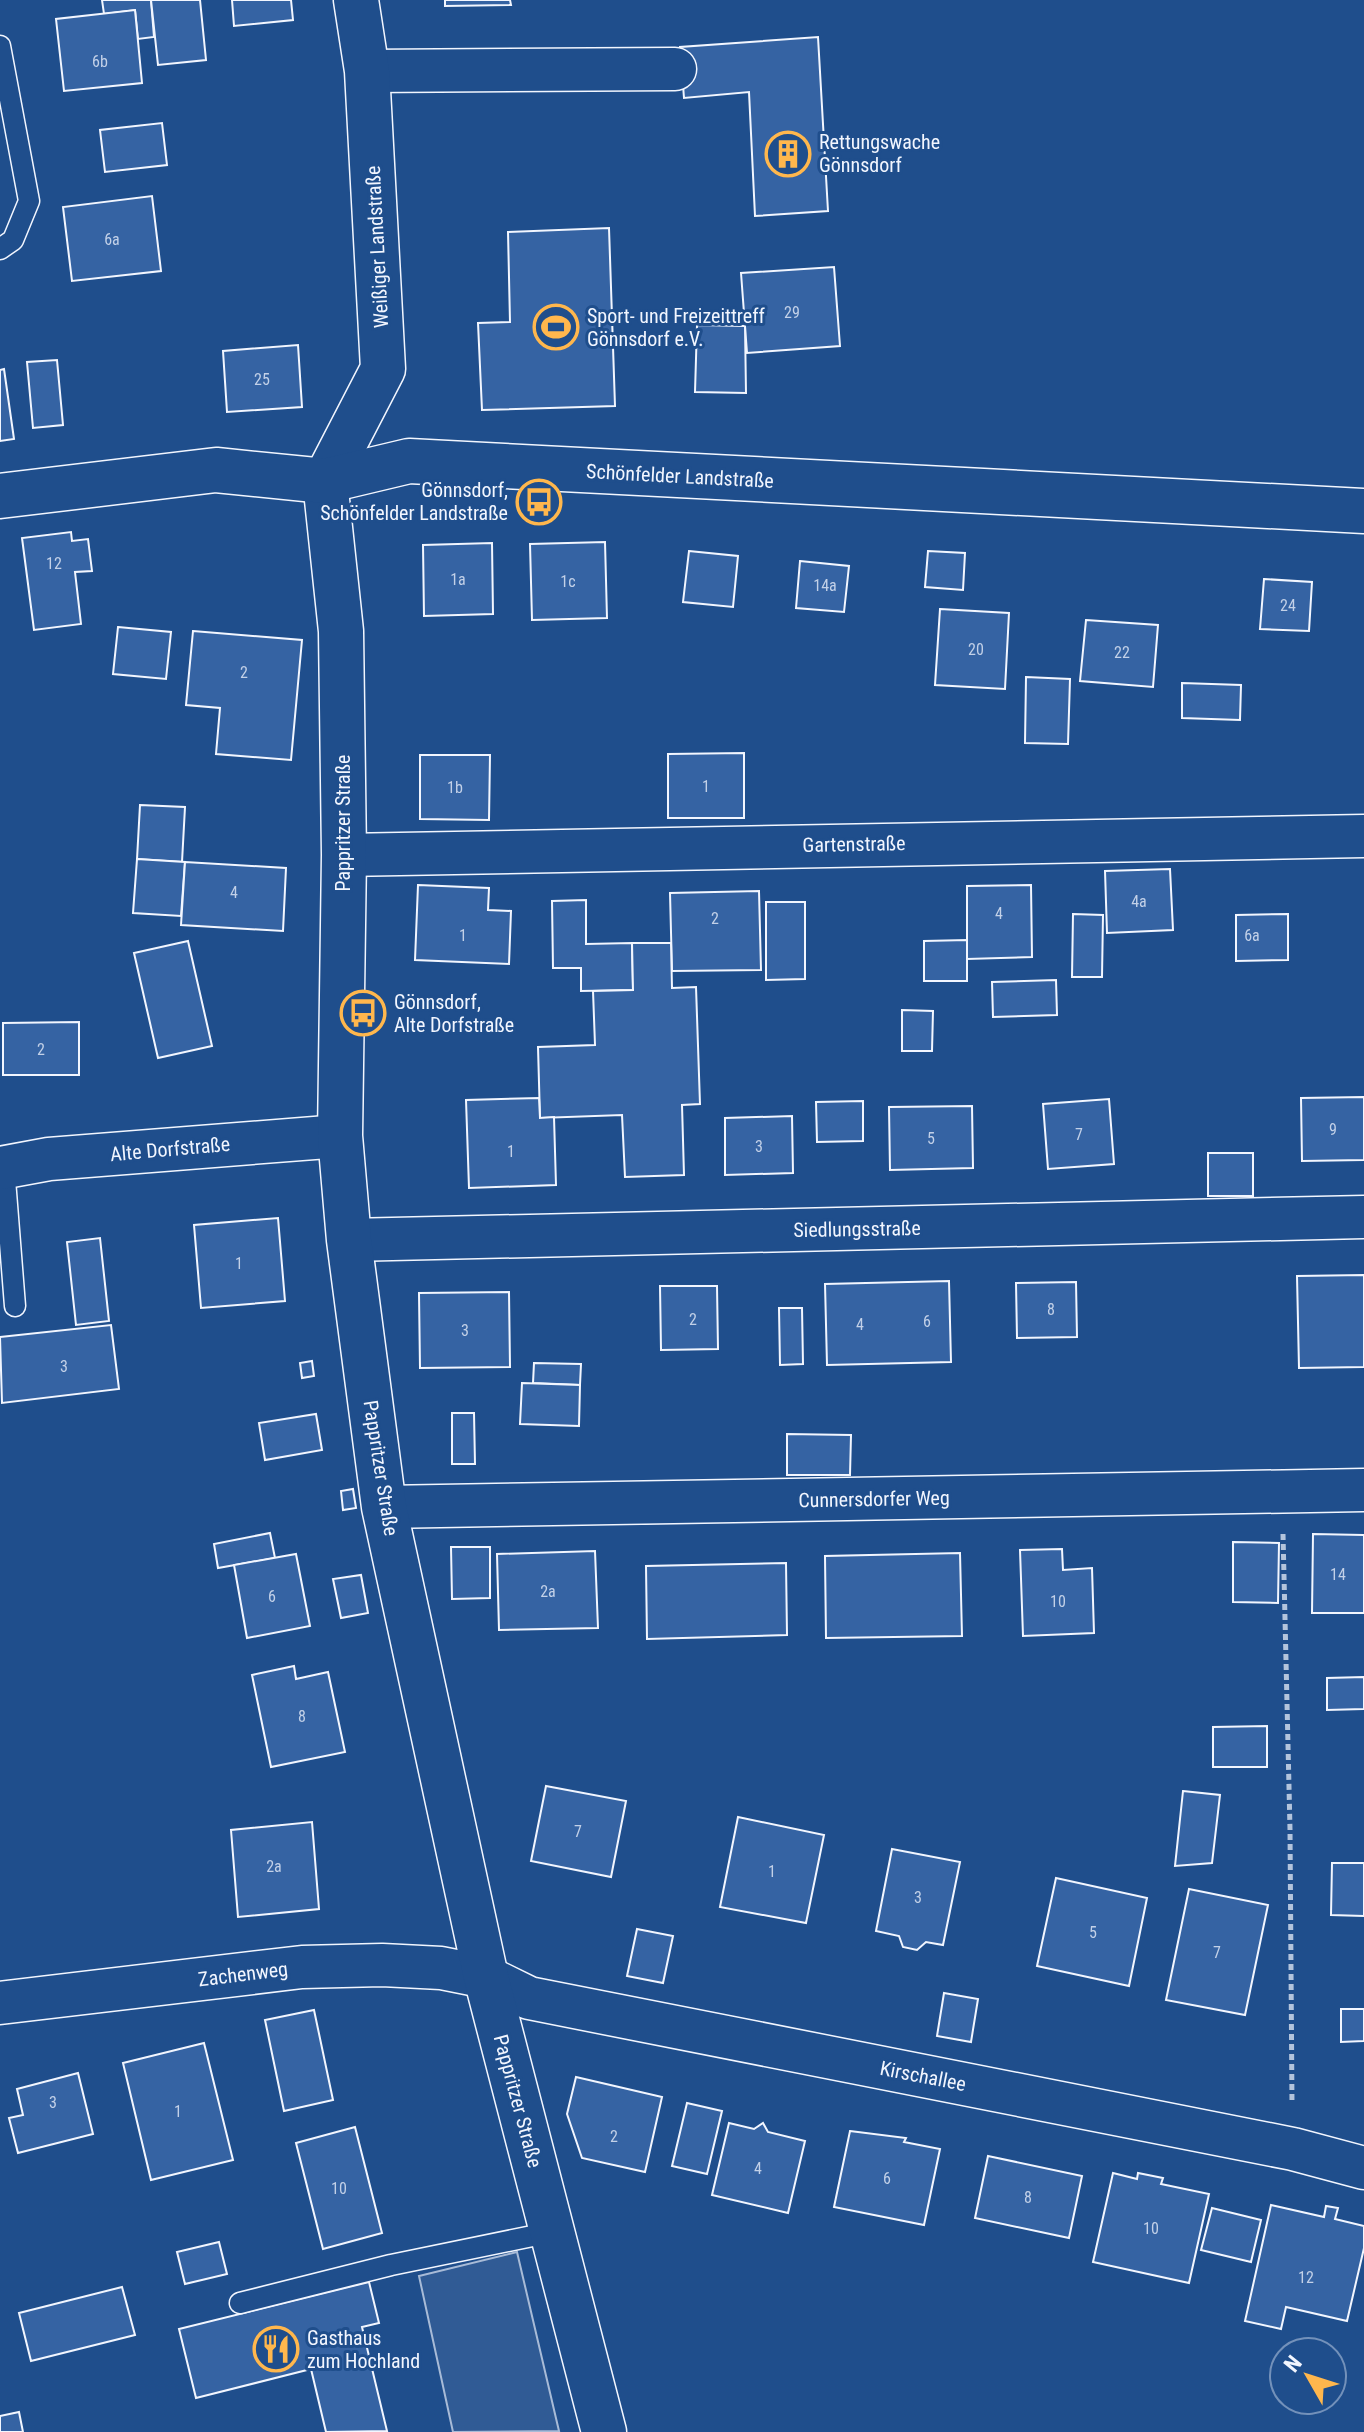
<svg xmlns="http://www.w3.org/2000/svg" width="1364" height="2432" viewBox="0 0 1364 2432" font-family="'Roboto Condensed',sans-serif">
<rect width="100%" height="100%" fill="#1f4e8c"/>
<path fill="#305b95" stroke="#a8bbd7" stroke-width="2" d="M517,2252L559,2431L453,2432L419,2276Z"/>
<g fill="#3563a3" stroke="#f2f6ff" stroke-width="2">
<path d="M102,0H151L154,37L138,39L135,10L104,14Z"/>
<path d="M151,0H200L206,60L158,65Z"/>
<path d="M232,0H291L293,20L234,26Z"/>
<path d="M445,0H510L511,5L445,6Z"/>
<path d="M135,10L142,83L64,91L56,19Z"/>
<path d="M818,37L828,211L755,216L749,92L684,98L680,47Z"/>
<path d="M162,123L167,165L105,172L100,130Z"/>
<path d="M152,196L161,271L72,281L63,207Z"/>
<path d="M609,228L615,406L482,410L478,323L510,322L508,232Z"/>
<path d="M834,267L840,346L747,353L741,273Z"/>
<path d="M697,325L745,326L746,393L695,392Z"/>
<path d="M298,345L302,407L227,412L223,351Z"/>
<path d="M57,360L63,425L33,428L27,362Z"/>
<path d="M4,369L14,439L0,441V370Z"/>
<path d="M71,532L72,541L88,539L92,571L75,572L81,624L34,630L22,538Z"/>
<path d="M605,542L607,618L532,620L530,544Z"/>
<path d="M492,543L493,614L424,616L423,545Z"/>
<path d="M689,551L738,556L733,607L683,602Z"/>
<path d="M928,551L965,553L963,590L925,587Z"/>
<path d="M800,561L849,566L844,612L796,608Z"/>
<path d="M1264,579L1312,582L1309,631L1260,629Z"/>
<path d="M940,609L1009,613L1005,689L935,685Z"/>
<path d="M1086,620L1158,625L1153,687L1080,681Z"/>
<path d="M118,627L171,632L166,679L113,674Z"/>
<path d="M193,631L302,640L291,760L216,754L220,708L186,705Z"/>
<path d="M1026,677L1070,679L1068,744L1025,743Z"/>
<path d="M1182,683L1241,685L1240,720L1182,718Z"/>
<path d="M744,753V818H668V754Z"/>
<path d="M420,755H490L489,820L420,819Z"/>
<path d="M140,805L185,807L182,862L137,859Z"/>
<path d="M137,859L185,862L181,916L133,913Z"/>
<path d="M185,862L286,868L283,931L181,925Z"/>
<path d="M1170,869L1173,930L1107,933L1105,871Z"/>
<path d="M418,885L489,888L488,910L511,911L509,964L415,960Z"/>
<path d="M1031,885L1032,957L967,959V886Z"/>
<path d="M759,891L761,970L672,971L670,893Z"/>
<path d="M586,900V944L632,943L633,990L581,991V968H553L552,901Z"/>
<path d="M766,902H805V979L766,980Z"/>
<path d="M1073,914L1103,915L1102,977H1072Z"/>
<path d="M1288,914V960L1236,961V915Z"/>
<path d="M967,940V981H924V941Z"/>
<path d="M188,941L212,1046L158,1058L134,953Z"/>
<path d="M632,943H671L672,988L696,987L700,1104L682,1105L684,1175L625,1177L622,1115L540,1118L538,1047L595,1045L593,991L633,990Z"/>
<path d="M1056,980L1057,1015L993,1017L992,982Z"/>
<path d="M902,1010L933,1011L932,1051H902Z"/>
<path d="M79,1022V1075H3V1023Z"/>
<path d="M1364,1097V1160L1302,1161L1301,1098Z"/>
<path d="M539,1098L540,1118L554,1117L556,1185L469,1188L466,1100Z"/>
<path d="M1109,1099L1114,1164L1048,1169L1043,1104Z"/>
<path d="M863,1101V1141L817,1142L816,1102Z"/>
<path d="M972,1106L973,1168L890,1170L889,1107Z"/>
<path d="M792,1116L793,1173L725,1175V1118Z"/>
<rect x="1208" y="1153" width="45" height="43"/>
<path d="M278,1218L285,1301L201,1308L194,1225Z"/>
<path d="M100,1238L109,1321L76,1325L67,1242Z"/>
<path d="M1364,1275V1367L1299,1368L1297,1276Z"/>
<path d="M949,1281L951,1362L827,1365L825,1284Z"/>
<path d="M1076,1282L1077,1337L1017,1338L1016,1283Z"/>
<path d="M660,1286H717L718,1349L661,1350Z"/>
<path d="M509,1292L510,1367L420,1368L419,1293Z"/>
<path d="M779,1308H802L803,1364L780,1365Z"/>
<path d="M111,1325L119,1389L2,1403L0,1337Z"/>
<path d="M312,1361L314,1376L302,1378L300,1363Z"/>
<path d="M534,1363L581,1364L580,1385L533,1383Z"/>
<path d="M522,1383L580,1385L579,1426L520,1424Z"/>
<path d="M452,1413H474L475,1464H452Z"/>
<path d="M316,1414L322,1450L265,1460L259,1423Z"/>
<path d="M787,1434L851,1435L850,1475H787Z"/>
<path d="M353,1489L356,1508L343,1510L341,1491Z"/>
<path d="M270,1533L275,1558L218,1568L214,1544Z"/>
<path d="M1313,1534L1364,1535V1613H1312Z"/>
<path d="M1233,1542L1279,1543L1278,1603L1233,1602Z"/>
<path d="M451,1547H490V1598L452,1599Z"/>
<path d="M1062,1549L1063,1570L1092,1568L1094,1633L1023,1636L1020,1550Z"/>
<path d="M595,1551L598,1628L499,1630L497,1554Z"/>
<path d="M960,1553L962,1636L826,1638L825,1556Z"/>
<path d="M296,1554L310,1626L247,1638L234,1565Z"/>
<path d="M786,1563L787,1635L647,1639L646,1566Z"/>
<path d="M361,1575L368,1613L341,1618L333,1579Z"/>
<path d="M294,1666L296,1679L328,1672L345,1752L271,1767L252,1675Z"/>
<path d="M1364,1677V1709L1327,1710V1678Z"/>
<path d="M1267,1726V1767H1213V1727Z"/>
<path d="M546,1786L626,1801L611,1877L531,1861Z"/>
<path d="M1183,1791L1220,1795L1212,1863L1175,1866Z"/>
<path d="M738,1817L824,1835L806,1923L720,1907Z"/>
<path d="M312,1822L319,1909L238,1917L231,1830Z"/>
<path d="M892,1849L960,1862L943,1945L926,1942L917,1950L903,1947L899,1936L876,1931Z"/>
<path d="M1332,1863H1364V1916L1331,1915Z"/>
<path d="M1056,1878L1147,1898L1129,1986L1037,1966Z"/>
<path d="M1189,1889L1268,1905L1245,2015L1166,2000Z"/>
<path d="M637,1929L673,1936L663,1983L627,1976Z"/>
<path d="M944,1993L978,1999L971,2042L937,2036Z"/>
<path d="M1341,2009H1364V2041L1341,2042Z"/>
<path d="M314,2010L333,2100L284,2111L265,2020Z"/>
<path d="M204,2043L233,2160L151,2180L123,2063Z"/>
<path d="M78,2073L93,2134L18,2153L9,2118L23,2115L17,2089Z"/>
<path d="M576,2077L662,2097L645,2172L582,2158L567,2114Z"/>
<path d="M687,2103L722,2111L707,2174L672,2166Z"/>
<path d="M729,2123L754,2129L763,2123L768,2132L805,2141L788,2213L712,2195Z"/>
<path d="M355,2127L382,2233L323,2249L296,2143Z"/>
<path d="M850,2131L906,2138L904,2142L940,2149L924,2225L834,2207Z"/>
<path d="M988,2156L1082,2176L1069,2238L975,2218Z"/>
<path d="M1113,2173L1137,2179L1138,2173L1163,2178L1161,2184L1209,2194L1189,2283L1093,2262Z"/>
<path d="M1271,2205L1324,2217L1326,2206L1338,2208L1335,2219L1364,2226V2248L1347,2321L1286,2307L1281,2329L1245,2321Z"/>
<path d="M1212,2208L1261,2220L1251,2262L1201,2250Z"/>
<path d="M219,2242L227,2274L185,2284L177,2252Z"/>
<path d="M369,2282L379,2323L362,2327L387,2431L326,2432L311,2369L196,2398L179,2329Z"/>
<path d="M122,2287L135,2335L31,2361L19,2313Z"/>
<path d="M19,2412L23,2432H0V2416Z"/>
</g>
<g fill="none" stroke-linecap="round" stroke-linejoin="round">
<g stroke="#f2f6ff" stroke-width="23">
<g id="lane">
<path d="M0,46L29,201L13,240L0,249"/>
<path d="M4,1167L15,1306"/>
<path d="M240,2303L391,2265L552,2232"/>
</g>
</g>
<g stroke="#f2f6ff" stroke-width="45">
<g id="street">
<path d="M367,71L675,69"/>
<path d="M344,855L1364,836"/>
<path d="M0,1168L49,1159L340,1136"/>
<path d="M349,1240L1364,1217"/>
<path d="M384,1507L1364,1490"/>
<path d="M0,2003L302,1967L382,1965L441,1968L486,1977L529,1998L1293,2149L1364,2168"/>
</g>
</g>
<g stroke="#f2f6ff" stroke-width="47">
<g id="secondary">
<path d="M325,481L341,631L344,855L340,1136L349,1240L384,1507L486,1977L604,2432"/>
<path d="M325,481L383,369L367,71L356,0"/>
<path d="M0,496L216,470L325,481L409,461L1364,511"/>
</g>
</g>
<path stroke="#b3c4dc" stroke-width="5" stroke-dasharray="6 4" stroke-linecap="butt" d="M1283,1534L1290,1829L1292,2104"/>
<use href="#lane" stroke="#1f4e8c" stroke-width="20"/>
<use href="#street" stroke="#1f4e8c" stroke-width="42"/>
<use href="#secondary" stroke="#1f4e8c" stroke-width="44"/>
</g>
<defs>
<g id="building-ring" transform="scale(2.3)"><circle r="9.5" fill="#1f4e8c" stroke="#ffb74d" stroke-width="1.5"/><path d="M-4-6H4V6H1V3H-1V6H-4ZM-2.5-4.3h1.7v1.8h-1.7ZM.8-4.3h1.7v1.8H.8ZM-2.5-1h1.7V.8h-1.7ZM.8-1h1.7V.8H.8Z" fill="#ffb74d"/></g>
<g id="stadium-ring" transform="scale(2.3)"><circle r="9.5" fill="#1f4e8c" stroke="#ffb74d" stroke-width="1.5"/><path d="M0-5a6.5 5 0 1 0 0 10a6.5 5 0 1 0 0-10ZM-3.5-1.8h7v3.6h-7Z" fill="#ffb74d"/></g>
<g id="bus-ring" transform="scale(2.3)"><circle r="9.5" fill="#1f4e8c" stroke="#ffb74d" stroke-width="1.5"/><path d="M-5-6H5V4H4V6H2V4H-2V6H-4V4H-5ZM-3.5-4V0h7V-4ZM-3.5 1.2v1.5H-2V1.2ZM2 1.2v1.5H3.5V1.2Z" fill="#ffb74d"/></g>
<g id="restaurant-ring" transform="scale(2.3)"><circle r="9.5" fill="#1f4e8c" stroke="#ffb74d" stroke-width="1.5"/><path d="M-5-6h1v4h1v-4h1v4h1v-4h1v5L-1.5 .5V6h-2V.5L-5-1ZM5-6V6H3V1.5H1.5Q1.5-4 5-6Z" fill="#ffb74d"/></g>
</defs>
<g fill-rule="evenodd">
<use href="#building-ring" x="788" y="154"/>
<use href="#stadium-ring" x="556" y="327"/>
<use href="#bus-ring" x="539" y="502"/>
<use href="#bus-ring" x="363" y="1013"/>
<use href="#restaurant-ring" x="276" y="2349"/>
</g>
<g text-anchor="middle" stroke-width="6" stroke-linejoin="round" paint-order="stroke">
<g font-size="16" fill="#c3d1e8">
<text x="100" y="67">6b</text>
<text x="112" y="245">6a</text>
<text x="792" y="318">29</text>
<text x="262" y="385">25</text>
<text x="54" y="569">12</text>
<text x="458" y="585">1a</text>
<text x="568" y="587">1c</text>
<text x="825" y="591">14a</text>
<text x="1288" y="611">24</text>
<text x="976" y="655">20</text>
<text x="1122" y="658">22</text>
<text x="244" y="678">2</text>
<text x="706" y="792">1</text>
<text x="455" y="793">1b</text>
<text x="234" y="898">4</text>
<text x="1139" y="907">4a</text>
<text x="999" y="919">4</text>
<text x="715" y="924">2</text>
<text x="463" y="941">1</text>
<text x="1252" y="941">6a</text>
<text x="41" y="1055">2</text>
<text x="1333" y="1135">9</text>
<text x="1079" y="1140">7</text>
<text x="931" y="1144">5</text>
<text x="759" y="1152">3</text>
<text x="511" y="1157">1</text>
<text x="239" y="1269">1</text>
<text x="1051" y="1315">8</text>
<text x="693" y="1325">2</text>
<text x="927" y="1327">6</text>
<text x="860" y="1330">4</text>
<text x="465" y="1336">3</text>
<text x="64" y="1372">3</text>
<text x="1338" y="1580">14</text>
<text x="548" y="1597">2a</text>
<text x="272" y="1602">6</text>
<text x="1058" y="1607">10</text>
<text x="302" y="1722">8</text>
<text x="578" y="1837">7</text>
<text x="274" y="1872">2a</text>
<text x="772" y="1877">1</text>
<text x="918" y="1903">3</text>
<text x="1093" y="1938">5</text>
<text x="1217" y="1958">7</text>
<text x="53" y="2108">3</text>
<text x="178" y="2117">1</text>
<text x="614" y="2142">2</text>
<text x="758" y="2174">4</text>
<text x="887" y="2184">6</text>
<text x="339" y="2194">10</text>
<text x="1028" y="2203">8</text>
<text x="1151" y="2234">10</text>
<text x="1306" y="2283">12</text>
</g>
<g font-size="20" fill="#f2f6ff" stroke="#1f4e8c" text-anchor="start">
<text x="819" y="149">Rettungswache<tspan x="819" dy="23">Gönnsdorf</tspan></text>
<text x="587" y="323">Sport- und Freizeittreff<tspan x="587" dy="23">Gönnsdorf e.V.</tspan></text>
<text x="508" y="497" text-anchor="end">Gönnsdorf,<tspan x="508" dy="23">Schönfelder Landstraße</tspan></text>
<text x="394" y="1009">Gönnsdorf,<tspan x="394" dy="23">Alte Dorfstraße</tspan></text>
<text x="307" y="2345">Gasthaus<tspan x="307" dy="23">zum Hochland</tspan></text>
</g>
<g font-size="20" fill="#f2f6ff" stroke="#1f4e8c">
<text transform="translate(377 247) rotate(-93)" y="7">Weißiger Landstraße</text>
<text transform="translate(680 476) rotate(3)" y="7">Schönfelder Landstraße</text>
<text transform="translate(343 823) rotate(-90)" y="7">Pappritzer Straße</text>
<text transform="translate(854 844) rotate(-1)" y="7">Gartenstraße</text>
<text transform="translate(170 1149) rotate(-5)" y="7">Alte Dorfstraße</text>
<text transform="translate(857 1229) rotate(-1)" y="7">Siedlungsstraße</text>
<text transform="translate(381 1468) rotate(81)" y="7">Pappritzer Straße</text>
<text transform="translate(874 1499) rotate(-1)" y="7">Cunnersdorfer Weg</text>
<text transform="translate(243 1974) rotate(-7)" y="7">Zachenweg</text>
<text transform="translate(923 2076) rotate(11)" y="7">Kirschallee</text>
<text transform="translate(518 2101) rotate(75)" y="7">Pappritzer Straße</text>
</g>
</g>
<g transform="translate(1308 2376) rotate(309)"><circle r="38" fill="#1f4e8c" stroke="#7391ba" stroke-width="2"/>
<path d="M0-6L14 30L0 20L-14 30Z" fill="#ffb74d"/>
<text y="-12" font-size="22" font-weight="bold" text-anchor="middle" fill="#f2f6ff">N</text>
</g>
</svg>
